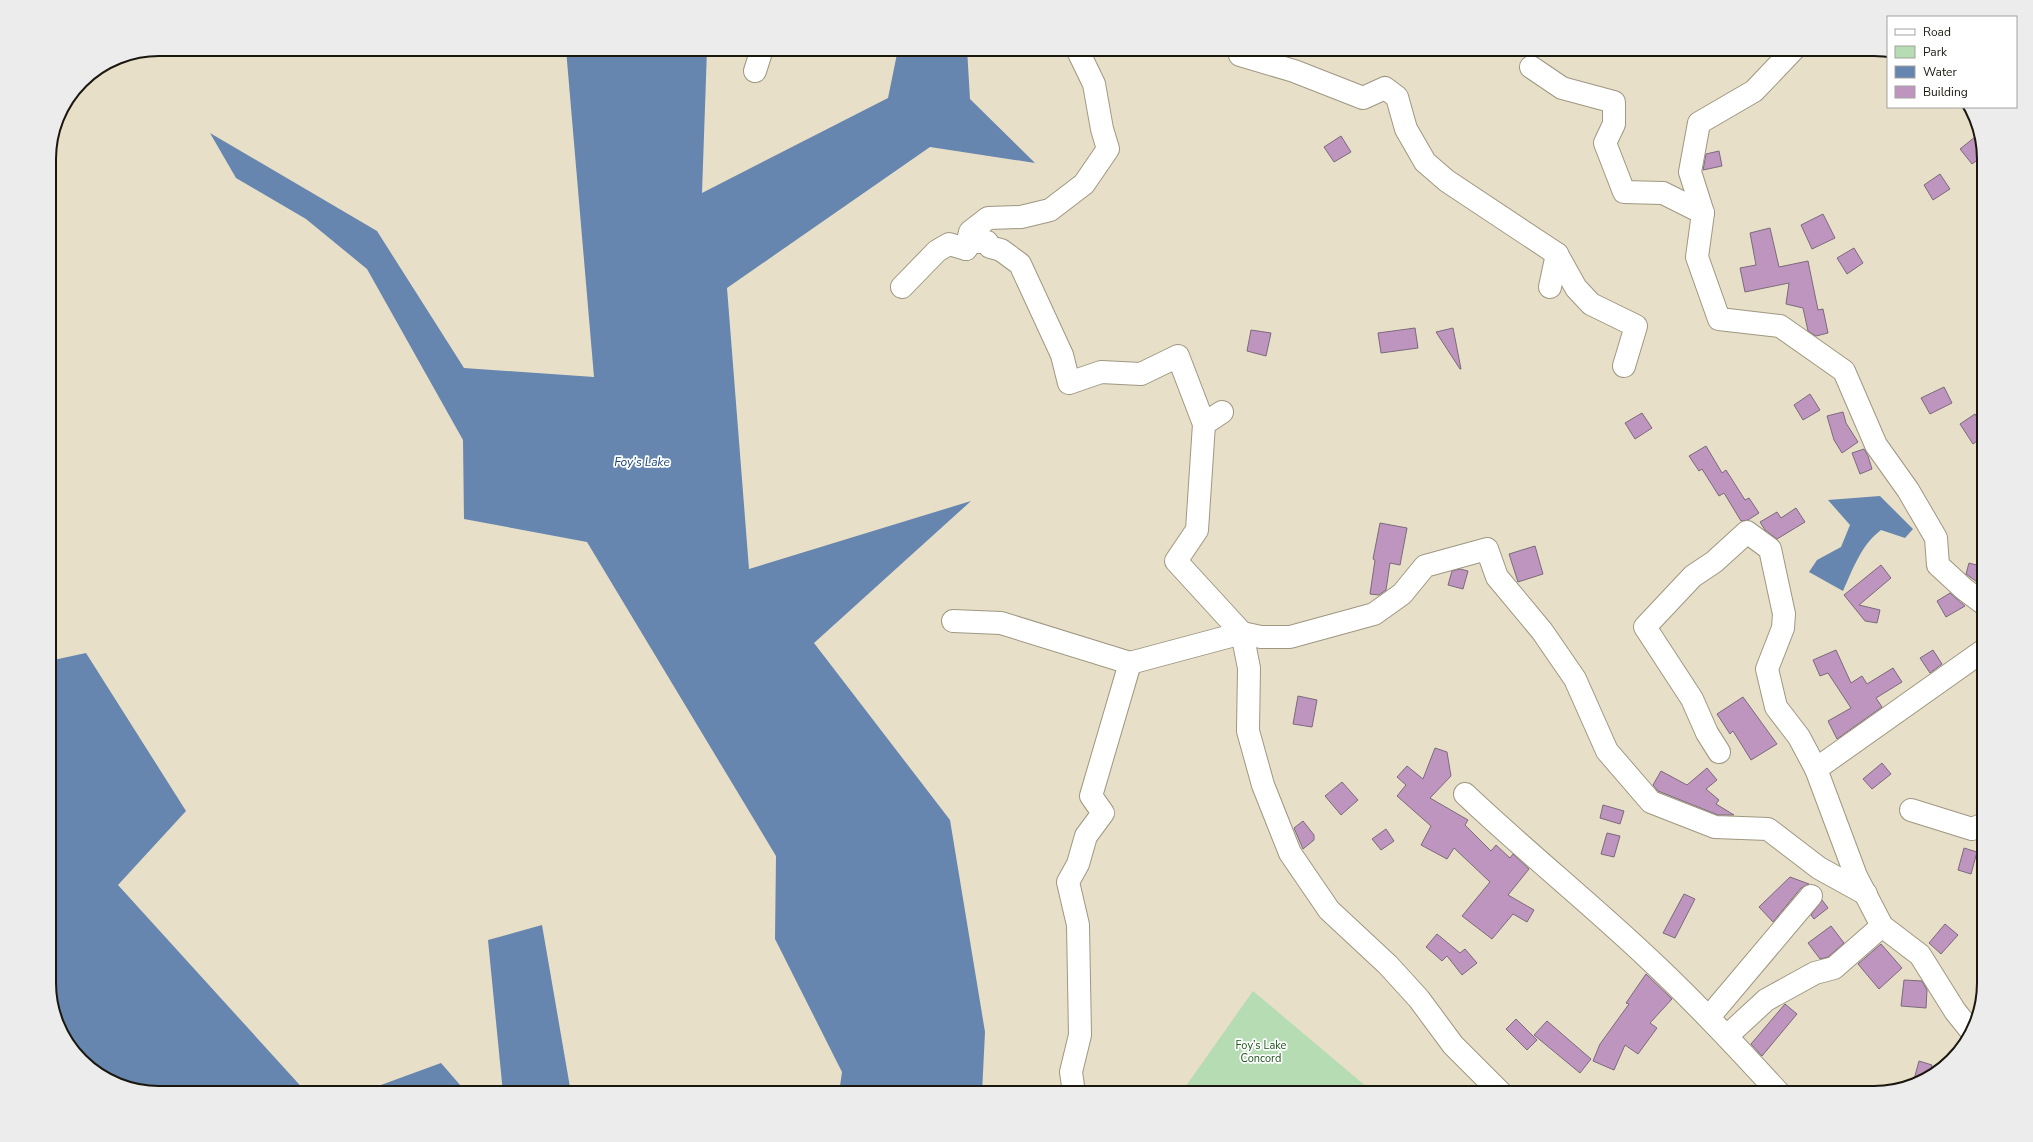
<svg xmlns="http://www.w3.org/2000/svg" width="2033" height="1142" viewBox="0 0 2033 1142" font-family="'Nunito Sans',sans-serif">
<rect width="100%" height="100%" fill="#e7dfc8"/>
<path fill="#b5dcb2" d="M1253,991L1374,1093H1181Z"/>
<g fill="#6685af">
<path d="M566,49H707L702,193L888,98L898,49H967L970,99L1035,163L930,147L727,288L749,569L971,501L814,643L950,820L985,1032L982,1093H839L842,1072L775,939L776,856L587,542L464,519L463,440L367,269L306,219L236,178L210,133L377,231L464,368L594,377Z"/>
<path d="M1880,496L1913,529L1905,538L1881,530C1861,545 1853,569 1843,591L1809,572L1817,560L1841,547L1850,525L1828,500Z"/>
<path d="M86,653L186,811L118,885L307,1093H159L104,1078L82,1054L80,1055L64,1038L49,990V661Z"/>
<path d="M542,925L571,1093H503L488,940Z"/>
<path d="M441,1063L467,1093H359Z"/>
</g>
<g fill="#be95be" stroke="#7b6a7b">
<path d="M1341,136L1351,152L1334,162L1324,147Z"/>
<path d="M1975,137L1982,146L1984,155L1972,164L1960,149Z"/>
<path d="M1719,151L1722,166L1703,170L1706,154Z"/>
<path d="M1940,174L1950,189L1933,200L1924,185Z"/>
<path d="M1823,214L1835,238L1812,249L1801,225Z"/>
<path d="M1770,228L1779,267L1808,261L1818,310L1823,309L1828,333L1816,336L1808,331L1803,308L1786,304L1789,283L1745,292L1740,268L1756,265L1750,233Z"/>
<path d="M1854,248L1863,263L1847,274L1837,258Z"/>
<path d="M1415,328L1418,348L1381,353L1378,333Z"/>
<path d="M1453,328L1461,369H1460L1436,332Z"/>
<path d="M1251,330L1271,333L1266,356L1247,351Z"/>
<path d="M1944,387L1952,403L1930,414L1921,398Z"/>
<path d="M1810,394L1820,410L1803,420L1794,405Z"/>
<path d="M1843,412L1846,423L1858,442L1842,453L1834,440L1827,416Z"/>
<path d="M1642,413L1652,428L1635,439L1625,423Z"/>
<path d="M1975,414L1984,428V436L1973,444L1960,424Z"/>
<path d="M1706,446L1722,473L1726,470L1745,500L1749,498L1759,513L1748,520L1741,521L1724,493L1719,496L1702,469L1699,471L1689,456Z"/>
<path d="M1864,449L1868,456L1872,469L1860,474L1852,453Z"/>
<path d="M1796,508L1805,522L1777,539L1765,530L1760,522L1777,512L1781,518Z"/>
<path d="M1380,523L1407,528L1400,565L1390,563L1386,590L1379,595L1370,594L1375,560L1373,559Z"/>
<path d="M1535,546L1543,574L1518,582L1509,554Z"/>
<path d="M1969,563L1984,567V587L1966,574Z"/>
<path d="M1881,565L1891,578L1859,605L1880,610L1877,623L1865,621L1844,595Z"/>
<path d="M1460,569L1468,571L1463,589L1448,585L1452,571Z"/>
<path d="M1950,593L1965,606L1946,617L1937,601Z"/>
<path d="M1836,650L1851,683L1862,676L1867,684L1893,668L1902,682L1876,698L1882,707L1837,739L1828,721L1851,708L1828,673L1820,676L1813,660Z"/>
<path d="M1933,650L1942,664L1930,673L1920,658Z"/>
<path d="M1298,696L1317,700L1312,727L1293,724Z"/>
<path d="M1743,697L1777,744L1751,760L1733,731L1730,734L1717,714Z"/>
<path d="M1435,748L1447,752L1451,776L1430,798L1468,820L1465,825L1491,851L1496,845L1510,858L1513,854L1529,869L1508,895L1534,910L1527,922L1513,914L1492,939L1462,916L1490,882L1454,848L1447,859L1421,845L1431,826L1397,796L1406,785L1397,777L1407,766L1423,779Z"/>
<path d="M1882,763L1891,774L1872,789L1863,779Z"/>
<path d="M1707,768L1717,780L1706,789L1719,800L1716,804L1734,815H1718L1658,791L1653,785L1661,771L1687,785Z"/>
<path d="M1342,782L1358,800L1341,815L1325,796Z"/>
<path d="M1603,805L1624,811L1620,824L1600,818Z"/>
<path d="M1303,821L1314,835V840L1303,849L1294,828Z"/>
<path d="M1386,829L1394,841L1381,850L1372,839Z"/>
<path d="M1607,833L1620,836L1614,857L1601,854Z"/>
<path d="M1964,848L1977,852L1971,874L1958,870Z"/>
<path d="M1790,877L1809,884L1801,888L1773,922L1759,907Z"/>
<path d="M1684,894L1695,899L1675,938L1663,933Z"/>
<path d="M1822,900L1828,908L1814,919L1811,915Z"/>
<path d="M1945,924L1958,935L1941,954L1929,943Z"/>
<path d="M1831,926L1844,943L1828,957L1820,959L1808,943Z"/>
<path d="M1437,934L1460,953L1465,949L1477,963L1462,975L1447,956L1442,961L1426,947Z"/>
<path d="M1881,944L1902,968L1879,989L1858,964Z"/>
<path d="M1646,974L1672,999L1650,1023L1657,1028L1638,1054L1625,1045L1614,1070L1593,1061L1600,1044L1629,1004L1626,1003Z"/>
<path d="M1904,980L1922,981L1927,990L1926,1008L1901,1006Z"/>
<path d="M1785,1004L1797,1014L1762,1056L1751,1044Z"/>
<path d="M1516,1019L1537,1040L1527,1050L1506,1029Z"/>
<path d="M1547,1021L1591,1059L1580,1073L1534,1035Z"/>
<path d="M1919,1061L1932,1065L1928,1078L1913,1083Z"/>
</g>
<g fill="none" stroke-linecap="round" stroke-linejoin="round">
<g stroke="#9e9781" stroke-width="24">
<g id="minor">
<path d="M1238,49L1240,55L1294,71L1363,98L1385,88L1397,97L1406,129L1425,162L1447,181L1557,254L1550,287"/>
<path d="M1531,67L1562,88L1614,102V124L1605,143L1624,192L1663,193L1703,213L1697,257L1719,319L1780,326L1844,371L1876,445L1908,490L1936,538L1938,565L1964,589L1984,604"/>
<path d="M755,71L762,49"/>
<path d="M1703,213L1690,172L1699,123L1754,91L1794,49"/>
<path d="M966,249L970,232L988,218L1021,217L1050,210L1084,184L1108,149L1102,129L1094,84L1077,49"/>
<path d="M1557,254L1576,288L1591,304L1636,326L1624,366"/>
<path d="M902,287L937,251L949,244L966,249L971,242H987L990,247L1001,250L1020,264L1062,355L1069,383L1101,372L1141,374L1178,356L1204,424L1197,530L1176,561L1242,633L1130,663L1091,796L1103,813L1086,836L1078,864L1068,882L1078,925L1080,1035L1071,1072L1074,1093"/>
<path d="M1204,424L1222,412"/>
<path d="M953,621L1001,623L1130,663"/>
<path d="M1719,752L1707,733L1692,699L1645,627L1693,576L1714,562L1747,532L1770,549L1784,614L1783,628L1767,669L1776,707L1799,737L1816,769L1856,876L1882,926L1920,955L1955,1011L1971,1031"/>
<path d="M1816,769L1984,650"/>
<path d="M1465,794C1525,851 1590,903 1650,960C1695,1002 1737,1047 1779,1093"/>
<path d="M1911,810L1972,829L1984,824"/>
<path d="M1709,1017L1811,896"/>
<path d="M1727,1036L1766,1000L1815,973L1834,968L1882,926"/>
<path d="M1501,1093L1453,1045L1419,999L1388,965L1329,910L1290,853L1263,785L1248,731L1249,668L1242,633L1261,637H1290L1374,614L1402,594L1425,566L1487,549L1497,577L1542,631L1575,679L1607,751L1651,802L1715,827L1768,829L1819,868L1866,894"/>
</g>
</g>
<use href="#minor" stroke="#fff" stroke-width="22"/>
</g>
<g text-anchor="middle" stroke-width="3.5" stroke-linejoin="round" paint-order="stroke">
<g font-size="11" fill="#1c531c" stroke="#fff">
<text x="1261" y="1049">Foy’s Lake<tspan x="1261" dy="13">Concord</tspan></text>
</g>
<g font-size="12" font-style="italic" fill="#184379" stroke="#fff">
<text x="642" y="466">Foy's Lake</text>
</g>
</g>
<path d="M0 0H2033V1142H0ZM159 56H1874A103 103 0 0 1 1977 159V983A103 103 0 0 1 1874 1086H159A103 103 0 0 1 56 983V159A103 103 0 0 1 159 56Z" fill="#edecec" fill-rule="evenodd"/>
<path fill="none" stroke="#1a170f" stroke-width="2" d="M159 56H1874A103 103 0 0 1 1977 159V983A103 103 0 0 1 1874 1086H159A103 103 0 0 1 56 983V159A103 103 0 0 1 159 56Z"/>
<rect x="1887" y="16" width="130" height="92" fill="#ffffff" stroke="#a3a29f"/>
<rect x="1895" y="29" width="20" height="6" fill="#ffffff" stroke="#a3a29f"/>
<text x="1923" y="36" font-size="12" fill="#1a170f">Road</text>
<rect x="1895" y="46" width="20" height="12" fill="#b5dcb2" stroke="#a3a29f"/>
<text x="1923" y="56" font-size="12" fill="#1a170f">Park</text>
<rect x="1895" y="66" width="20" height="12" fill="#6685af" stroke="#a3a29f"/>
<text x="1923" y="76" font-size="12" fill="#1a170f">Water</text>
<rect x="1895" y="86" width="20" height="12" fill="#be95be" stroke="#a3a29f"/>
<text x="1923" y="96" font-size="12" fill="#1a170f">Building</text>
</svg>
